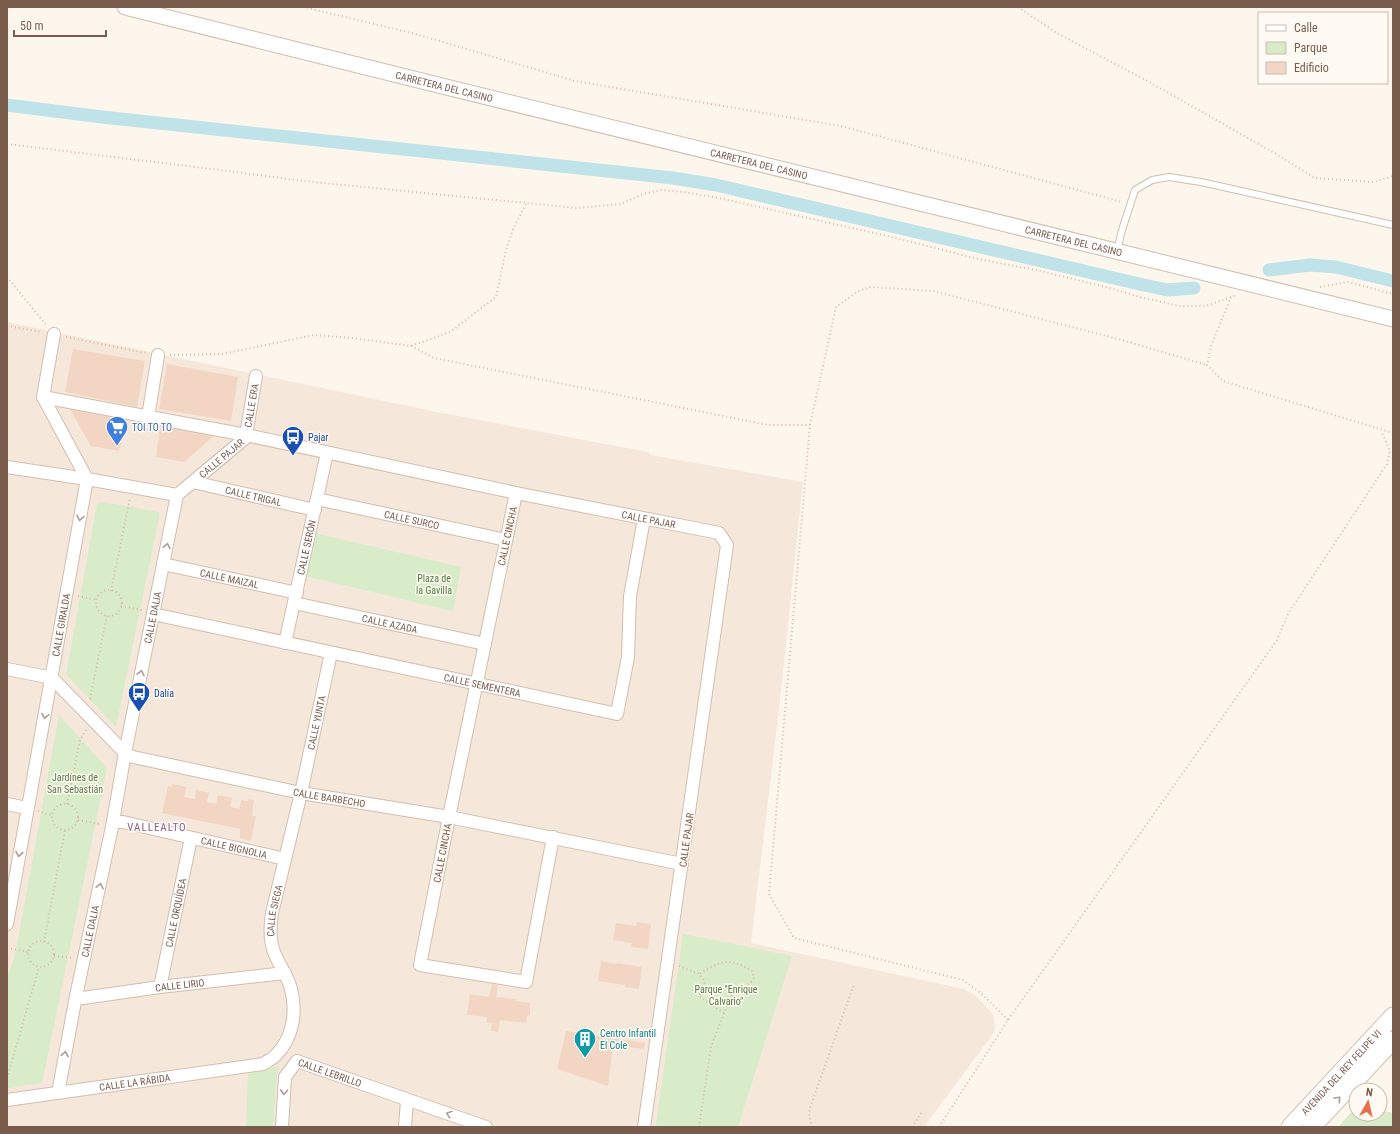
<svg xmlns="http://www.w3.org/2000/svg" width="1400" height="1134" viewBox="0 0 1400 1134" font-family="'Roboto Condensed',sans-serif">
<rect width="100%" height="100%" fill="#fdf6ec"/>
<path fill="#f5e8da" d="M7,322L432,411L648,452L651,455L803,482L780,701L751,943L964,989L975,995L992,1013L994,1018L995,1029L993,1034L924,1127H7Z"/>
<g fill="#d8ecc9">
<path d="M101,502L155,511L160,513L116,727L66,674L97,504Z"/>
<path d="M310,532L461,567L453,611L300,575Z"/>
<path d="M59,715L107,768L42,1083L7,1088V979L15,956Z"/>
<path d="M683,934L792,956L738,1127H656V1124Z"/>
<path d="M279,1066L277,1074L273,1127H246L248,1073Z"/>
<path d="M1356,1107V1114H1380V1110L1393,1113V1127H1338Z"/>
</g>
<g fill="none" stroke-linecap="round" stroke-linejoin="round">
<g stroke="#bfe3e8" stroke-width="13">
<path d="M7,105L102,117L673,178L716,185L1135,283L1167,290L1194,288"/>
<path d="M1269,270L1310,265L1336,267L1393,281"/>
</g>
</g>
<g fill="#f3d5c3">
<path d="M73,349L145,361L137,407L65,392Z"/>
<path d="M167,364L238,377L231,421L159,409Z"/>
<path d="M70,409L128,420L119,451L91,446Z"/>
<path d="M160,425L216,434L184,462L156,457Z"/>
<path d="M172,784L187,787L184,797L195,799L196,790L209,793L207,802L216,804L218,795L232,798L230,807L239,809L241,800L248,801L249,799L254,800L252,816H256L251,841L240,838V829L162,813L168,786L172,787Z"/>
<path d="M637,922L651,924L648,949L631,947L632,943L613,940L616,923L636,926Z"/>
<path d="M601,961L617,964V963L642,967L639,989L625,987V985L598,981Z"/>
<path d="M492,984L498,985L496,997L516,999V1001L530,1003V1015L527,1016L526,1023L500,1020L498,1032L491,1031L492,1023L486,1022L487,1017L467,1015L470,994L489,997Z"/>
<path d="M566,1031L645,1043L644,1049L613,1045L608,1086L557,1069Z"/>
</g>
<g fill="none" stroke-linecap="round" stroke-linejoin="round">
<g stroke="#d1beb0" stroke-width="8">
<path id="service" d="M1117,251L1122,230L1135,190L1152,180L1169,177L1201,182L1393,225"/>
</g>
<g stroke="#d1beb0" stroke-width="14">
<g id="minor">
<path id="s1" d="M43,397L246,435L516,493L719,533L727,545L644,1127"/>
<path d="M148,417L158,355"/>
<path id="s2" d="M246,435L256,376"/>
<path id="s3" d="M7,467L87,479L177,495L249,435"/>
<path id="s4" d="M193,482L315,510"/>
<path d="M516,493L449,817L420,965L526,982L553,837"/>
<path id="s5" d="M317,499L506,540"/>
<path id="s6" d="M163,564L297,593"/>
<path id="s7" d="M294,603L485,644"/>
<path id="s8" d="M153,614L617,714L628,657L630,596L644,519"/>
<path id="s9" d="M285,643L327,453"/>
<path id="s10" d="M7,669L52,678L125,753L133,757L301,793L449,817L682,864"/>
<path d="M7,804L27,808"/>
<path id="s11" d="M113,822H123L285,859"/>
<path id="s12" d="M7,924L87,479L43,397L54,334"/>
<path id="s13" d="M160,987L191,838"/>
<path id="s14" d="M76,996L83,998L160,987L285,973"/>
<path id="s15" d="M58,1093L76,996L112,827L125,753L177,495"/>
<path id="s16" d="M7,1100L263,1064C267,1061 273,1059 276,1055C293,1038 297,1012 291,989C288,976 279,965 274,952C269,939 270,926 272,913L301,793L331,653"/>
<path id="s17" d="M282,1127L285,1077L297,1061L486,1127"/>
<path d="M405,1127L407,1100"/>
</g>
</g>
<g stroke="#d1beb0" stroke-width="17">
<g id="tertiary">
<path id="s18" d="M125,7L438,85L1393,319"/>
</g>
</g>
<g stroke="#d6c0b0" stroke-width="19">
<g id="secondary">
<path id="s19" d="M1290,1127L1393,1016"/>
<path d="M1312,1127L1393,1040"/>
</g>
</g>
<g stroke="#d9b8a5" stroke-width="2" stroke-dasharray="1 3" stroke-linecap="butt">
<path d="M303,7L416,34L575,81L841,126L1122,202"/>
<path d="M1018,7L1055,32L1151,83L1276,154L1315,178L1373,182L1393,176"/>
<path d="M7,144L236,172L303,181L577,208L621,204L643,194L661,190L684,192L719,198L892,237L978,259L1036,270L1110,288L1140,297L1180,306H1206L1237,295"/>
<path d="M7,277L47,326"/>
<path d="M1320,287L1348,282L1393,294"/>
<path d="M1231,297L1211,346L1207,365L1223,381L1393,433"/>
<path d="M7,326L42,332"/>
<path d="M66,337L146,353"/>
<path d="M411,346L434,358L768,425H810"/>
<path d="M170,355L222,354L314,335L352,338L411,346L450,332L496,297L506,250L514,227L526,204"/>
<circle cx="109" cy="603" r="13"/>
<path d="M111,591L130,498"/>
<path d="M78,596L97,600"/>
<path d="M121,606L142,610"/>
<path d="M90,699L107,615"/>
<circle cx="65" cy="817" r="13"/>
<path d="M67,804L80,740L86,730"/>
<path d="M38,811L52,815"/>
<path d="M78,820L100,824"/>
<circle cx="41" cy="954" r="13"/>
<path d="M44,942L65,830"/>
<path d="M7,948L28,952"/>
<path d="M54,956L73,958"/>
<path d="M679,966L699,974L705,982L699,996L725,1014"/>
<path d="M1008,1020L983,995L963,980L794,938L769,894L810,425L836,307L857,292L869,287L933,291L1118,339L1207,365"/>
<path d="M7,1078L39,967"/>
<path d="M699,1127L711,1047L713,1041L731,996C739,989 749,987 754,978L752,971C730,957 721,960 699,974"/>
<path d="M812,1127L809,1116L810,1108L854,984"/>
<path d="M912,1127L922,1112"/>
<path d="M939,1127L1008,1020L1277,640L1288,614L1387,464L1390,451L1381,431"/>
</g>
<use href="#service" stroke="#fff" stroke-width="6"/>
<use href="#minor" stroke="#fff" stroke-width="12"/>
<use href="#tertiary" stroke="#fff" stroke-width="15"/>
<use href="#secondary" stroke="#fff" stroke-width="17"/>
</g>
<defs><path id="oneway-chevron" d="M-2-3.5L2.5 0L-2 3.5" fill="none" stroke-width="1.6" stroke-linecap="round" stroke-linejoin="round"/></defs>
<g stroke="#af9d94">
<use href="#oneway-chevron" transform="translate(80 518) rotate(100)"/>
<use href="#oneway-chevron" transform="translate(167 546) rotate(-79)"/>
<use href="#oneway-chevron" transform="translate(141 673) rotate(-78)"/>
<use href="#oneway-chevron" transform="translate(45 716) rotate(101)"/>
<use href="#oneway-chevron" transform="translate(19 854) rotate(100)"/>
<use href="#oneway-chevron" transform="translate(100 886) rotate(-78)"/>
<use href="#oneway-chevron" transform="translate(65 1054) rotate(-79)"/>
<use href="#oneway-chevron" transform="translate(284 1092) rotate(93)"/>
<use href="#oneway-chevron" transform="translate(1338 1099) rotate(-47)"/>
<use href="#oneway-chevron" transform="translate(449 1114) rotate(-161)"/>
</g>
<defs>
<g id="supermarket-pin" transform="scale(1.15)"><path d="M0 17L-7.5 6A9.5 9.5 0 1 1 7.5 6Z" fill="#3f7fe0" stroke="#fffaf3"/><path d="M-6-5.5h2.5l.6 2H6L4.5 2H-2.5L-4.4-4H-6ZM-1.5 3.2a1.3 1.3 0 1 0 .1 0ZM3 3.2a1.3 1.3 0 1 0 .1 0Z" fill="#fff"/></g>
<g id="bus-pin" transform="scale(1.15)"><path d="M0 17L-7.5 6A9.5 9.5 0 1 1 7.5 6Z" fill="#1a4fb4" stroke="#fffaf3"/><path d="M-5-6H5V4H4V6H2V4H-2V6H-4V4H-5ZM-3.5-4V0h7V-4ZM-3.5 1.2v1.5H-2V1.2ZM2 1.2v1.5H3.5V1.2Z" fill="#fff"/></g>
<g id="building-pin" transform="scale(1.15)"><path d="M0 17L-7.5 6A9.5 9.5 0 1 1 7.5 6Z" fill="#0f9aa8" stroke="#fffaf3"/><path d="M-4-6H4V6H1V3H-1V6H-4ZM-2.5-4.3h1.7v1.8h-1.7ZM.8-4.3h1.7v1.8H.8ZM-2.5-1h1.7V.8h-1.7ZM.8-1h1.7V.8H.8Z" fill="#fff"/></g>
</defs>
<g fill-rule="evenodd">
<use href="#supermarket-pin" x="117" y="427"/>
<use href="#bus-pin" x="293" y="437"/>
<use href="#bus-pin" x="139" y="693"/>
<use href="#building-pin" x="585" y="1039"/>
</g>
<g text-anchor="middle" stroke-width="3" stroke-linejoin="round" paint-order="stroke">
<g font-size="10" fill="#7a5c4d" stroke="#fffaf3">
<text dy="4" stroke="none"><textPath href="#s18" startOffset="329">CARRETERA DEL CASINO</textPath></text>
<text dy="4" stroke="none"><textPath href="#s18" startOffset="653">CARRETERA DEL CASINO</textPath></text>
<text dy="4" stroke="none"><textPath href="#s18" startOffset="977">CARRETERA DEL CASINO</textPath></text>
<text dy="4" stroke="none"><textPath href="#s2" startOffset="30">CALLE ERA</textPath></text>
<text dy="4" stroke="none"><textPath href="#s3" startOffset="230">CALLE PAJAR</textPath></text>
<text dy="4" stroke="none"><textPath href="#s4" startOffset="62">CALLE TRIGAL</textPath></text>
<text dy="4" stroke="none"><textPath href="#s1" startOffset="618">CALLE PAJAR</textPath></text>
<text dy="4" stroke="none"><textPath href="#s5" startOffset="97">CALLE SURCO</textPath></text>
<text transform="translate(507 536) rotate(-78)" y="4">CALLE CINCHA</text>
<text dy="4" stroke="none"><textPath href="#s9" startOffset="98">CALLE SERÓN</textPath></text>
<text dy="4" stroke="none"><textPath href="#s6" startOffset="68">CALLE MAIZAL</textPath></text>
<text dy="4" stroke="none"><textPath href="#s15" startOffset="485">CALLE DALIA</textPath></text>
<text dy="4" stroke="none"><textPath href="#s7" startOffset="98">CALLE AZADA</textPath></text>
<text dy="4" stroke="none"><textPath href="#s12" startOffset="304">CALLE GIRALDA</textPath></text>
<text dy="4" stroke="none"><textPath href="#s8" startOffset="337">CALLE SEMENTERA</textPath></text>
<text dy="4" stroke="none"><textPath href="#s16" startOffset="621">CALLE YUNTA</textPath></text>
<text dy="4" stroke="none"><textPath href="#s10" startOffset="360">CALLE BARBECHO</textPath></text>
<text transform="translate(686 840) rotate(-82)" y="4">CALLE PAJAR</text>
<text dy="4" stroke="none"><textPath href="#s11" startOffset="124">CALLE BIGNOLIA</textPath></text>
<text transform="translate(442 853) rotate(-79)" y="4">CALLE CINCHA</text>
<text dy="4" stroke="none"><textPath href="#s16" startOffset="428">CALLE SIEGA</textPath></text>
<text dy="4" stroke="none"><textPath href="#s13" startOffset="76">CALLE ORQUÍDEA</textPath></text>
<text dy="4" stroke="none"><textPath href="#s15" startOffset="165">CALLE DALIA</textPath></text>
<text dy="4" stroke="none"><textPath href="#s14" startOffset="105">CALLE LIRIO</textPath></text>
<text dy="4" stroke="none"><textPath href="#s19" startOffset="75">AVENIDA DEL REY FELIPE VI</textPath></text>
<text dy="4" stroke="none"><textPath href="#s17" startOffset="105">CALLE LEBRILLO</textPath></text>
<text dy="4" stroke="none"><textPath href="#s16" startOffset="129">CALLE LA RÁBIDA</textPath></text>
</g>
<g font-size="10" fill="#366cbe" stroke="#fffaf3" text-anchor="start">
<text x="132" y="431">TOI TO TO</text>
</g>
<g font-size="10" fill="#164399" stroke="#fffaf3" text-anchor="start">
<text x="308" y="441">Pajar</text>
<text x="154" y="697">Dalía</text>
</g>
<g font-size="10" fill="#537a41" stroke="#fffaf3">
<text x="434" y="582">Plaza de<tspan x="434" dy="12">la Gavilla</tspan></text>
<text x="75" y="781">Jardínes de<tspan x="75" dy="12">San Sebastián</tspan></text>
<text x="726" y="993">Parque "Enrique<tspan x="726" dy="12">Calvario"</tspan></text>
</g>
<g font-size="10" fill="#0d838f" stroke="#fffaf3" text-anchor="start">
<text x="600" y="1037">Centro Infantil<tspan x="600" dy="12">El Cole</tspan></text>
</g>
<g font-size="11" letter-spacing="1" fill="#846695" stroke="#fffaf3">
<text x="157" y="831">VALLEALTO</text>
</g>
</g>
<rect width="1400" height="1134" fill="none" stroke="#7a5c4d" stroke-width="16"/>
<rect x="1258" y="12" width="130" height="72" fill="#fffaf3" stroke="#cabbb1"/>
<rect x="1266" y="25" width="20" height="6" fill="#ffffff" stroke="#cabbb1"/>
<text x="1294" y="32" font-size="12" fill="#7a5c4d">Calle</text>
<rect x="1266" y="42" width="20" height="12" fill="#d8ecc9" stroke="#cabbb1"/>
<text x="1294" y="52" font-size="12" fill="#7a5c4d">Parque</text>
<rect x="1266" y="62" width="20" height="12" fill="#f3d5c3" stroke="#cabbb1"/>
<text x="1294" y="72" font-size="12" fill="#7a5c4d">Edificio</text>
<g transform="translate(1368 1102) rotate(8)"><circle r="19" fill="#fffaf3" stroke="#cabbb1"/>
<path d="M0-3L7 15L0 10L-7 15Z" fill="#e76f51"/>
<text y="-6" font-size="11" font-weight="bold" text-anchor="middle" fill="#7a5c4d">N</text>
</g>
<path d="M14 30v6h92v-6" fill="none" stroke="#7a5c4d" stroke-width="2"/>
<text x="20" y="30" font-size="12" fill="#7a5c4d" stroke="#fffaf3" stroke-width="3" paint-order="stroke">50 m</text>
</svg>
